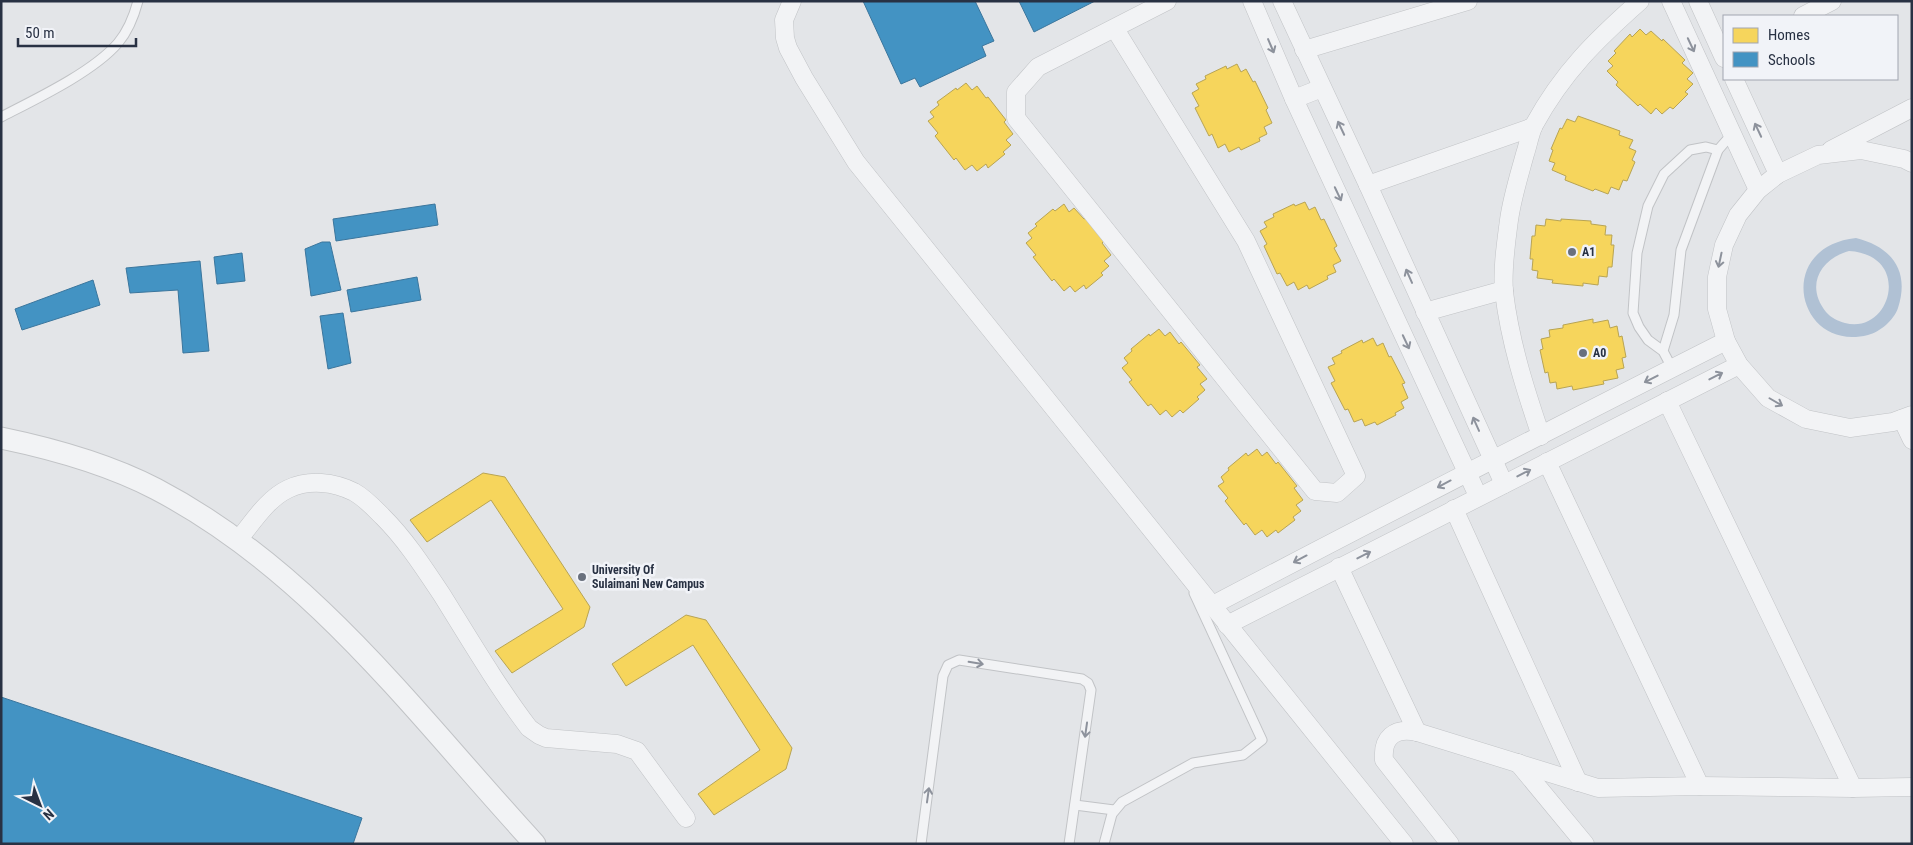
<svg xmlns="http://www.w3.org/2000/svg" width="1913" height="845" viewBox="0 0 1913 845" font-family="'Roboto Condensed',sans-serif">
<rect width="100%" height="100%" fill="#e3e5e8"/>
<path fill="#b0c1d4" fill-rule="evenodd" d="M1856,238C1892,247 1910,271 1898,308C1894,320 1880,332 1868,335C1797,353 1773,247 1856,238ZM1849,251C1913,255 1891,335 1845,323C1838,321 1831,318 1826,312C1805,286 1820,259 1849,251Z"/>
<g fill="#f6d55c" stroke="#b8a454">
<path d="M1640,29L1646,35L1651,31L1662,41L1663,39L1685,60L1682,63L1693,73L1687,79L1693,84L1685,92L1688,94L1673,109L1670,107L1662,114L1656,108L1651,114L1640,104L1638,106L1616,85L1618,82L1607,71L1613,66L1608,61L1616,53L1614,51L1630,34L1632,37Z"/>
<path d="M1237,64L1241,72L1246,69L1253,82L1255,81L1268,108L1266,110L1272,123L1264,127L1267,134L1259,138L1260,141L1241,150L1239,147L1229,152L1225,144L1218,148L1212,134L1209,136L1195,108L1199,106L1192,93L1199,89L1196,84L1206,79L1205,76L1226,66L1227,69Z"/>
<path d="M966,83L972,90L977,86L986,98L988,97L1006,120L1004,122L1013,134L1006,140L1011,145L1003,152L1005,154L988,168L986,164L977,171L972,165L965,170L956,158L954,160L935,136L938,133L928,121L934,117L930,112L939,105L937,102L956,88L957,90Z"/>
<path d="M1578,116L1620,131L1619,135L1633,140L1629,148L1636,151L1632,160L1635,162L1627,181L1623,180L1619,190L1611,187L1608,194L1595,189L1593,191L1565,180L1566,176L1552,170L1555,163L1549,161L1553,150L1551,149L1560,128L1562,129L1567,119L1575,122Z"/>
<path d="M1305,202L1309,210L1315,207L1321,220L1324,219L1337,246L1334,248L1341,261L1333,265L1336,272L1327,276L1328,279L1309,289L1307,285L1298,290L1294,282L1287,286L1280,273L1277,274L1264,246L1267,244L1260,231L1267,227L1264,222L1274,217L1273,214L1294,204L1295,206Z"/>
<path d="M1064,204L1069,212L1074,208L1084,219L1086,218L1104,241L1102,243L1111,255L1104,261L1109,266L1101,273L1103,275L1086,289L1084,285L1075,292L1070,286L1064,291L1054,279L1052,281L1033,257L1036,255L1026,243L1032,238L1028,233L1037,226L1035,224L1053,209L1055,211Z"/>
<path d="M1546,219L1561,221V219L1591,221V224L1606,226L1605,235H1612L1611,245H1614L1612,267H1608L1607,277L1599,276L1598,285L1583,283V286L1552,283L1553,280L1537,278L1538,271L1532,270L1533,259H1530L1532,236H1535L1536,225L1545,226Z"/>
<path d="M1593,319V323L1608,320L1610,328L1617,326L1619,337L1622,336L1626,357L1622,358L1624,368L1616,370L1618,378L1603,381L1604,384L1573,390L1572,386L1557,389L1556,382L1550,383L1548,372L1545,373L1540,350L1543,349L1541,339L1550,337L1549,330L1563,328V325Z"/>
<path d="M1159,329L1165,336L1170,332L1179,344L1181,342L1200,365L1197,367L1207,379L1200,384L1205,390L1197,397L1199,399L1183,413L1180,410L1172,417L1166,410L1160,415L1151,404L1148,406L1129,382L1132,380L1122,368L1128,363L1124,358L1132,351L1131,349L1149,334L1150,336Z"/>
<path d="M1373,338L1377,346L1383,343L1389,357L1391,356L1405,383L1402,384L1408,398L1401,402L1404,408L1395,413L1396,415L1377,425L1375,422L1365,426L1362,419L1354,422L1348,409L1345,410L1331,383L1335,381L1328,367L1335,364L1332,358L1342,353L1341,351L1362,340L1363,343Z"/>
<path d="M1257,449L1262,456L1267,452L1276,464L1278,462L1297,486L1294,488L1303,500L1296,505L1301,511L1293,517L1295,520L1278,533L1276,530L1267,537L1262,530L1255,535L1246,523L1244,525L1225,501L1228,498L1218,486L1224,482L1221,477L1229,470L1228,468L1246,453L1248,456Z"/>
<path d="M483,473L505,477L590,607L584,627L512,673L495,651L563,609L491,500L427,542L410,520Z"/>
<path d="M686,615L706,620L792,748L786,769L714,815L698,794L760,750L693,645L626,686L612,664Z"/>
</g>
<g fill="#4393c3" stroke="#3b769d">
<path d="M863,1H975L994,41L982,46L986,56L920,87L915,78L901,84Z"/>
<path d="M1019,1H1095L1034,32Z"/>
<path d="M435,204L438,225L336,241L333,219Z"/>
<path d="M322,242H330L341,290L311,296L305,249Z"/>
<path d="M242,253L245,281L217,284L214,257Z"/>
<path d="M200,261L209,351L183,353L178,290L130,293L126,268Z"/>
<path d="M417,277L421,300L351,312L347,290Z"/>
<path d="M93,280L100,305L22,330L15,309Z"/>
<path d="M343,313L351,363L328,369L320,316Z"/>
<path d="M1,697L362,818L353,844H1Z"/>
</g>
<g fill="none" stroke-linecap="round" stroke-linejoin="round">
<g stroke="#c1c3c6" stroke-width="11">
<g id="service">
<path d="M1,117C36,99 93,72 118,43C128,31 134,16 138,1"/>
<path d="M1663,351L1674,315L1681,250L1718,150L1732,134"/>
<path d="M1672,368L1663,351L1648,340L1639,327L1633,313L1637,253L1648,206L1664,174L1690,150L1706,147L1718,150"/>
<path d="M1075,805L1114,810"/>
<path d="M921,844L943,676L948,665L959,660L1082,679L1088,683L1091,690L1069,844"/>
<path d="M1104,844L1112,814L1122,802L1193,763L1243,755L1262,740L1194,593"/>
</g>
</g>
<g stroke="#c1c3c6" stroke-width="19">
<g id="minor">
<path d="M792,1L784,20L785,38L788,48L804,78L856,162L1404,844"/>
<path d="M1252,1L1294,99L1478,496"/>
<path d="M1282,1L1368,185L1504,484"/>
<path d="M1671,1L1758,190"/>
<path d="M1698,1L1724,58"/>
<path d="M1803,16L1832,1"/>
<path d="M1115,29L1246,241L1356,476L1337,493L1315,491L1016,118V92L1038,67L1167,1"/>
<path d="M1304,50L1468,1"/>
<path d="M1734,79L1778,174"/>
<path d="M1294,99L1322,88"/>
<path d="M1831,150L1912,108"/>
<path d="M1912,163L1904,159L1861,150L1818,155L1778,174L1758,190L1738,215L1724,245L1717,277V309L1726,341L1739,365L1768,398L1806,419L1850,428L1893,422L1912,415"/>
<path d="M1368,185L1533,127"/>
<path d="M1425,312L1504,290"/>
<path d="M1667,401L1853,788"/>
<path d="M1902,419L1912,440"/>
<path d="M1541,436C1525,389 1510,342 1504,292C1502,269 1506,243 1509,220C1512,198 1519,176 1525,154C1528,145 1530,133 1534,125C1563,72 1596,40 1640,1"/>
<path d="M1547,462L1700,786"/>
<path d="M1454,509L1578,782"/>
<path d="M238,540C253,522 267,499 288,489C309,479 334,482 354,492C365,498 374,508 383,517C406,540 424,568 442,595C470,640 497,686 529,728L539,735L546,738L617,744L637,751L686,818"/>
<path d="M1339,567L1417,732"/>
<path d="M1211,606C1382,516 1554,428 1726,341"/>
<path d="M1227,625L1739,365"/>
<path d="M1518,763L1585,844"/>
<path d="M1450,844L1384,760C1382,738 1394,727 1417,732L1598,788L1700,786L1853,788L1912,787"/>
</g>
</g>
<g stroke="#c1c3c6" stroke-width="23">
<path id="tertiary" d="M1,438C54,449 108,464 156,489C313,571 417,716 535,844"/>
</g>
<use href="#service" stroke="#f2f3f5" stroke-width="9"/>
<use href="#minor" stroke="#f2f3f5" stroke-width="18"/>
<use href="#tertiary" stroke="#f2f3f5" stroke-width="21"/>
</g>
<defs><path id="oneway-shaft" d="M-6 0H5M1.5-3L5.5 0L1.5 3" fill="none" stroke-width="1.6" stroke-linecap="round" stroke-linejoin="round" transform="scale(1.25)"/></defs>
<g stroke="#8d929c">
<use href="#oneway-shaft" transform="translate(1691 45) rotate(65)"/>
<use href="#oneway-shaft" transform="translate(1271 46) rotate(67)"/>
<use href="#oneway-shaft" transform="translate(1341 128) rotate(-115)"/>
<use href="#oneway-shaft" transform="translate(1758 130) rotate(-115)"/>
<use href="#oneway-shaft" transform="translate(1338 194) rotate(65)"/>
<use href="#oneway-shaft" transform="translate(1720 260) rotate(102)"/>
<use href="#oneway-shaft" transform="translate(1409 276) rotate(-114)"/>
<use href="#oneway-shaft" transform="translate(1406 342) rotate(65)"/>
<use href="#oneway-shaft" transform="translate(1716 376) rotate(-27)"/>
<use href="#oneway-shaft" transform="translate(1651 379) rotate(153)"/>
<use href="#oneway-shaft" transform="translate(1776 402) rotate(30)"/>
<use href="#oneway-shaft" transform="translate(1476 424) rotate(-114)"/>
<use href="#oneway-shaft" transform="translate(1524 473) rotate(-27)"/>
<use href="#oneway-shaft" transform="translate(1444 484) rotate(152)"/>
<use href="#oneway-shaft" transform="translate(1364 555) rotate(-27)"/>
<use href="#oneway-shaft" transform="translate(1300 559) rotate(152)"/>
<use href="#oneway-shaft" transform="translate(976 663) rotate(9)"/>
<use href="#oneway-shaft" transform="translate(1086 730) rotate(98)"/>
<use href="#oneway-shaft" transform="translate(928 795) rotate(-82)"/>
</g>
<g fill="#69707d" stroke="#f1f3f8" stroke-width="2">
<circle cx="1572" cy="252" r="5"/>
<circle cx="1583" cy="353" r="5"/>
<circle cx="582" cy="577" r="5"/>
</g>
<g text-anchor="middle" stroke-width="5" stroke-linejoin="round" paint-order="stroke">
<g font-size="12" font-weight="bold" fill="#283143" stroke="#f1f3f8" text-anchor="start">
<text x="1582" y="256">A1</text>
<text x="1593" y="357">A0</text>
<text x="592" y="574">University Of<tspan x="592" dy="14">Sulaimani New Campus</tspan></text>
</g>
</g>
<rect width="1913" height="845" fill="none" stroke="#283143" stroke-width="5"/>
<rect x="1723" y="15" width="175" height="65" fill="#f1f3f8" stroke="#a1a5b0"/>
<rect x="1733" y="28" width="25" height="15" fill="#f6d55c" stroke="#a1a5b0"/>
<text x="1768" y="40" font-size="15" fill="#283143">Homes</text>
<rect x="1733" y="52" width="25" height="15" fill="#4393c3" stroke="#a1a5b0"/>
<text x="1768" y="65" font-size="15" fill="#283143">Schools</text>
<g transform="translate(40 805) rotate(138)" stroke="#f1f3f8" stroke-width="4" paint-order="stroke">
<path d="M0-4L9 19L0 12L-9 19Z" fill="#283143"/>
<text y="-8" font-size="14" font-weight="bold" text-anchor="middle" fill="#283143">N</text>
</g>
<path d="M18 38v8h118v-8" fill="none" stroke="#283143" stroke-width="2.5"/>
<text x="25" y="38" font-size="15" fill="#283143" stroke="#f1f3f8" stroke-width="4" paint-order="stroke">50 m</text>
</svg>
